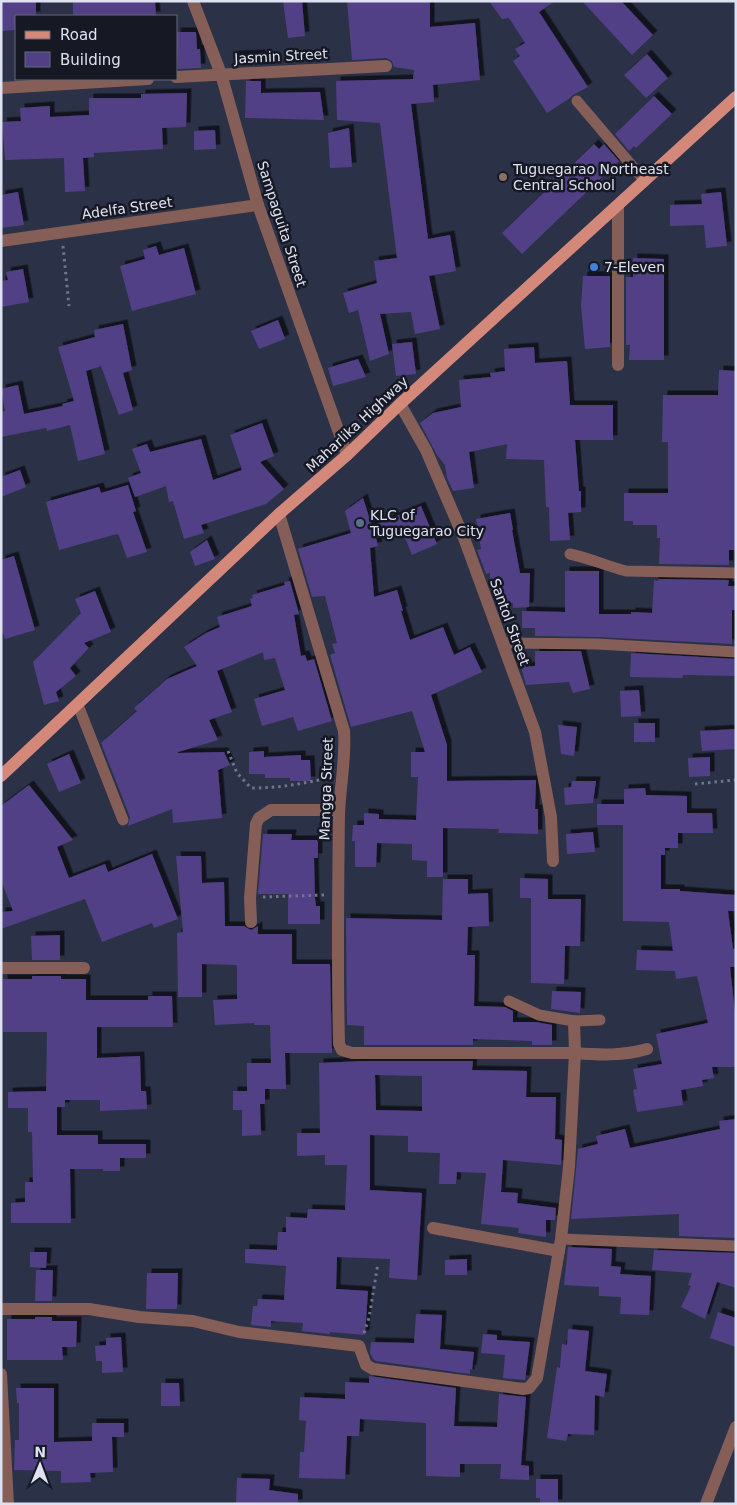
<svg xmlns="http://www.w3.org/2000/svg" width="737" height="1505" viewBox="0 0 737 1505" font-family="'DejaVu Sans',sans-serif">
<defs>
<filter id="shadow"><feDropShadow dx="4.5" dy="-4.5" stdDeviation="0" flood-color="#0009"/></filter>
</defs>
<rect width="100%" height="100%" fill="#2b3147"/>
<g fill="#514086" fill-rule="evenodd" filter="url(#shadow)">
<path d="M1,1H36V16H16V30L1,31Z"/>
<path d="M73,1H155L156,16H73Z"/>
<path d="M283,1H302L305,36L288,38Z"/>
<path d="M347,1H430V27L475,23L480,80L433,85L434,102L411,104L428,239L450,235L456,271L429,276L440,329L415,334L411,312L380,314L389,354L370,361L358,310L349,313L343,293L377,283L374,261L397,258L380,123L337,120L336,81L413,79L414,70L394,67L392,61L386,58L352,60Z"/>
<path d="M489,1H555L539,12L588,87L573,95L570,98L547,113L513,61L520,56L515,49L525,43L509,18L502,19Z"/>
<path d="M582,1H621L653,35L632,55Z"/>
<path d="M176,32H196L197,49H200L201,68L178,69Z"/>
<path d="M261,54V64L234,66V55Z"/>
<path d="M647,54L668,78L646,98L624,75Z"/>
<path d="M246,81H261V93L320,92L324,120L245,118Z"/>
<path d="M187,93L186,127L162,128L163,149L94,153V157L83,158L85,191L65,192L64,158L5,160L2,122L21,121L20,108L50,106V117L89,115V98H141V94Z"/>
<path d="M654,96L672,114L636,148L634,146L629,151L615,134Z"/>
<path d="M349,128L352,167L330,168L328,133Z"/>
<path d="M215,130L216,149L194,150V131Z"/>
<path d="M594,144L599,149L604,144L619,161L522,254L502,233Z"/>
<path d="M18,192L24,225L1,228V195Z"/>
<path d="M721,192L727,246L706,248L704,225L670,226V205L702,204L701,194Z"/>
<path d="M156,246L159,255L184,248L196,294L132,311L120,266L145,259L143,250Z"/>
<path d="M633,258L664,259V360H629L630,345H626V277H633Z"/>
<path d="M23,269L29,302L1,307V281L8,280L6,272Z"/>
<path d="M583,276H610V347L585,349L581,306Z"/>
<path d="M278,320L285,339L259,349L251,331Z"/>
<path d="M123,324L132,370L123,373L133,410L119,415L101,366L86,371L105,454L78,461L70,425L47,431L46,428L1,437V412L5,411L1,389L18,385L24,414L63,406L62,404L74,401L58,347L95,337L94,330Z"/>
<path d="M412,342L416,374L396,376L392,344Z"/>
<path d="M534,347L535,363L567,361L570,405H613V440H575L579,491H581V512L568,513L570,540L550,541L549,507H546L544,460L506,459L507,444L469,452L474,488L453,491L447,478L445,465L437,455L420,423L433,413L461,407L459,380L491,377L490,373L505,371L504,349Z"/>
<path d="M358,359L366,377L333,386L328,368Z"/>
<path d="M719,370L736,371V550H729V565L659,564L660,538H657V525H633V521H624V493H668V442H662L663,395H718Z"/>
<path d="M262,423L274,456L260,462L284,489L266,504L201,525L204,533L184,539L173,501L169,502L166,486L135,497L128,478L141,473L132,449L147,444L150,452L201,439L213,480L242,470L230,435Z"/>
<path d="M20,470L26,487L1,497V477Z"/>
<path d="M128,485L136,511L133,512L147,552L127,558L119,536L117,534L59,550L46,502L99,487L101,493Z"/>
<path d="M363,498L372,526L421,506L437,544L412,555L405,538H376L378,546L370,548L374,597L397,590L403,611H401L410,640L443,627L454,655L470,647L482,672L431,695L447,745V781L536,780L535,809H538V834L498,833L499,829L443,828V877H427V861L412,860V844L377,843L376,867H355V841H352L353,825H364V813L379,814V819L416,820L418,777H411V752H425L412,711L351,727L330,655L335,653L332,644L337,643L325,596L312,597L298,549L351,533L345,511Z"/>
<path d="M510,513L513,530H512L520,573H530L529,607L513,608V603H496L490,584V573L486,574L477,550L481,549L476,519Z"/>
<path d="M207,540L215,559L195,566L190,552Z"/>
<path d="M14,556L35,630L5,639L1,628V560Z"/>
<path d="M565,571H599V614H631V612L652,613L654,580L658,581V579L729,580L728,586H736V610H732V644L597,637L535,636V628H522V611L565,612Z"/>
<path d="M290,581L299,614L294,615L301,656L305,655L307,661L314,659L332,721L298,731L293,717L262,726L254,699L285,690L275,658L264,660L263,652L217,671L232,712L209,720L218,740L178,752V753L224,752L230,765L218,770L222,818L173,823L172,809L128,826L130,817L101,743L137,711L134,708L167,679L197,666L184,647L206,633L220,627L217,617L252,606L250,599L253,598L252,595L285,585L284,582Z"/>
<path d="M95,591L111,632L84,643L89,648L70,668L76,676L56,692L59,701L44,705L33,662L81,613L75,599Z"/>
<path d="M535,651H581L590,689L573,693L569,682L526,685L521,667L535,666Z"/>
<path d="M631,653L736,659V676L683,675L682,678L630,677Z"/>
<path d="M639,690L641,716L621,717L620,691Z"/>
<rect x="634" y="723" width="21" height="19"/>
<path d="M558,725L577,727L574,756L561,754Z"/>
<path d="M736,729V749L702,751L700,731Z"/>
<path d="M264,751V757L301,755V760H310L311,781H290V778H265V774H249V752Z"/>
<path d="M69,754L81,783L59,792L47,764Z"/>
<path d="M710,757V776L689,777L688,758Z"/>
<path d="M572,781H596L593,803L565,805L564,788L571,787Z"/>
<path d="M29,785L73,840L57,847L69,878L105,864L108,872L152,854L178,919L154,928L152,923L102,942L85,899L1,929V912L13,911L1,880V806Z"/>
<path d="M645,788L646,795L687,796V813H712L713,833H678V848H665V855H661V889H680V891L736,895V911H728L733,949L736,948V967H730L736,1022V1067H712L714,1078L702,1080L703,1086L681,1090L683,1105L637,1112L633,1090L637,1089L633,1069L662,1064L656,1034L708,1023L697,976L676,979L675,971L636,970L637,950L673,951L669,922L623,921V825H597V804H624V789Z"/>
<path d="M593,832L595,852L567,854L566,834Z"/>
<path d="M263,834H292L291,840H318V858H314L315,899L316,906H320V924H288V894H258Z"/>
<path d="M176,856H201L202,883L224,882L225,926H244L251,930L258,926V934H292V964H330L332,1053H285L286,1089H265V1104H260L261,1135L242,1136V1110H233V1091H247V1063H271L270,1025H254V1023L215,1025L213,1000L237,999V965L202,964V997H178L177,933L183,932Z"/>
<path d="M520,878L548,879V899H581L580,946H565L564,984L531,983V898H520Z"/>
<path d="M443,879H468V894L488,893L489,926L468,927L467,955H475L474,1006L505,1007L513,1011V1022H536L552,1025V1045H532V1041L473,1039V1045H364V1026L347,1025L346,918L442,920Z"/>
<path d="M60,935V960H32L31,936Z"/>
<path d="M32,976H61V979H86V1000H148V996H172L173,1027H97V1058L140,1056L141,1091H146L147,1109L100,1111V1100H65V1107H57V1135H98V1144H146V1158H120V1171H103V1169H70L71,1223H11V1203L25,1202V1182H33L32,1132H28V1108H8V1092L46,1091L47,1032H3V979H32Z"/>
<path d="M552,991L581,992L580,1013L551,1009Z"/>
<path d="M363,1061H473L472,1070L527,1071L526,1097H556L555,1139L562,1140L561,1165L503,1160L501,1192L518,1193L517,1203L556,1208L555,1220H546V1237L518,1233L519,1228L481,1224L486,1173L457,1172L456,1184H439L440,1153L408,1152V1136L370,1135V1190L422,1193L417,1280L389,1278L390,1259L337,1257L336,1289L368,1291L365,1335L330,1332V1334L302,1331L303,1323L271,1321V1327L251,1325L253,1306H257L258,1299L284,1300L286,1266L245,1263V1249L277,1250L278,1232H286V1217L307,1218L308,1209L345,1210L347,1165H325V1155L297,1156V1133H320L319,1063ZM375,1075L422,1076V1111L376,1110Z"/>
<path d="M736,1119V1238L679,1236V1214L571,1219L578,1149L598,1144L596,1136L625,1129L630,1148L720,1129L719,1121Z"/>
<path d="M568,1247L612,1249L611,1266L621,1267L620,1274L651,1276L649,1315L620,1314L621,1297L599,1296V1287L564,1285Z"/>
<path d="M654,1250L736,1253V1288L717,1282L705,1319L681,1307L691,1286L688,1285L692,1273L652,1270Z"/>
<path d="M30,1252H47L46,1268L30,1267Z"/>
<path d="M467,1259V1275H445V1260Z"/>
<path d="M36,1270H53L52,1301H35Z"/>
<path d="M147,1273H178L177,1309H146Z"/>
<path d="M718,1312L736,1318V1347L710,1338Z"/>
<path d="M416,1314L442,1315L440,1349L474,1352L472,1370L470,1369V1374L376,1361L373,1359L370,1353L371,1342L414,1343Z"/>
<path d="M35,1317H52V1321H77L76,1347H62L63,1360H7V1319H35Z"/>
<path d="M568,1329L589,1331L585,1371L607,1374L604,1397L595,1395L594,1435L568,1434L566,1441L547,1438L557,1367L560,1368L562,1344L567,1345Z"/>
<path d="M483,1334L497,1335V1340L530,1342L525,1380L503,1378L505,1355L481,1353Z"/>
<path d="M121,1337L123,1372L102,1373V1361H96L95,1346L106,1345V1338Z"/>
<path d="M369,1376L456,1388L454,1426L497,1427L499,1394L526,1397L521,1465L529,1466V1480L500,1479L501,1464H460V1477L426,1476V1423L360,1419L359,1436H347L345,1479L299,1478L300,1452H304L306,1421L299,1420L300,1397L345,1399V1382L369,1383Z"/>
<path d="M161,1383H179L180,1406H161Z"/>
<path d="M16,1388H54V1442L92,1441V1423H124V1437H112L113,1472L90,1473L91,1482L61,1483V1471L14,1470L15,1440H19V1403H17Z"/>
<path d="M237,1478L270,1479L269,1490L298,1494V1504H236Z"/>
<path d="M536,1479H558V1504H540V1498H536Z"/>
</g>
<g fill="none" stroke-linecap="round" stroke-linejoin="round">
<g stroke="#707589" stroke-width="3" stroke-dasharray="2.5 4" stroke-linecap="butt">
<path d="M63,246L69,306"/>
<path d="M228,751L237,773L251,788C278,788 302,784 328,778"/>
<path d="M695,784L736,780"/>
<path d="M263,897L325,895"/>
<path d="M364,1333L369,1318L378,1263"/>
</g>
<g stroke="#845e57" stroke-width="11">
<path d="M577,101L645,181"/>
<path d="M570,554C589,558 607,566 626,571L736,573"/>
<path d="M503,643L597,644L736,652"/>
<path d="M78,705L123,820"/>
<path d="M509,1001L539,1015L574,1021L600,1020"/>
<path d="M561,1239L736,1246"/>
</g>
<g stroke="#845e57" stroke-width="12">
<path d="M193,1L221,74L258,205L347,455"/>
<path d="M176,77L386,66"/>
<path d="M1,88L148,79"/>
<path d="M1,241L258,205"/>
<path d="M618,365V206"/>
<path d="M400,404L426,450L464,538L535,732L551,817L553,861"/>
<path d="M279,514L344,731C346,759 340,786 339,815C338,891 337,968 339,1044L342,1050L352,1053H575C600,1055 623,1056 647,1049"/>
<path d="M251,922L250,898L256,824L259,818L271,810H339"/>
<path d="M1,968H84"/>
<path d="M433,1228L559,1251"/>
<path d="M1,1309H89L139,1317L193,1321L239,1332L359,1346L366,1365L373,1369L523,1389L529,1388L537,1378L561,1239L569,1167L575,1053L574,1021"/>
<path d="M1,1374L8,1504"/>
</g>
<path stroke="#845e57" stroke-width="12" d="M706,1504L736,1427"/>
<path stroke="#d4887a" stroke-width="12" d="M1,776L279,514L347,455L400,404L736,97"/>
</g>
<circle fill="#8d6e63" stroke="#161924" stroke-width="2" cx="503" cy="177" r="5"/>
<circle fill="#3f7fe0" stroke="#161924" stroke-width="2" cx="594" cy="267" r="5"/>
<circle fill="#5c6f8a" stroke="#161924" stroke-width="2" cx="360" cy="523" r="5"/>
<g text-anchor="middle" stroke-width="5" stroke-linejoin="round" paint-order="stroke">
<g font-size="14" fill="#dde1f0" stroke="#161924">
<text transform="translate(281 56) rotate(-3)" y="5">Jasmin Street</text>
<text transform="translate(127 208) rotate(-8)" y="5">Adelfa Street</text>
<text transform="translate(282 224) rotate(72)" y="5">Sampaguita Street</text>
<text transform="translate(357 424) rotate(-43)" y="5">Maharlika Highway</text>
<text transform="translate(510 622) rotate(70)" y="5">Santol Street</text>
<text transform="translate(326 789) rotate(-88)" y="5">Mangga Street</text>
</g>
<g font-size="14" fill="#dde1f0" stroke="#161924" text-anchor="start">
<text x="513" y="174">Tuguegarao Northeast<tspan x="513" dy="16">Central School</tspan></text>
<text x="604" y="272">7-Eleven</text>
<text x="370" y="520">KLC of<tspan x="370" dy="16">Tuguegarao City</tspan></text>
</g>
</g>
<rect width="737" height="1505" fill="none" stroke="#dde1f0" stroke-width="5"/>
<rect x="15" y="15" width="162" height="65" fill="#161924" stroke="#666976"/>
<rect x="25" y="31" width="25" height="8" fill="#d4887a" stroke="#666976"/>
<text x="60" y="40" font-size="15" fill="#dde1f0">Road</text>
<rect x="25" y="52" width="25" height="15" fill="#514086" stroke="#666976"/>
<text x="60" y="65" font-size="15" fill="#dde1f0">Building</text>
<g transform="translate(40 1465) rotate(1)" stroke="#161924" stroke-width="4" paint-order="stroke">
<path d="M0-4L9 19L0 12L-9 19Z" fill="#dde1f0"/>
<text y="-8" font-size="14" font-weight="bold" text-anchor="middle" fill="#dde1f0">N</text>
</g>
</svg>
